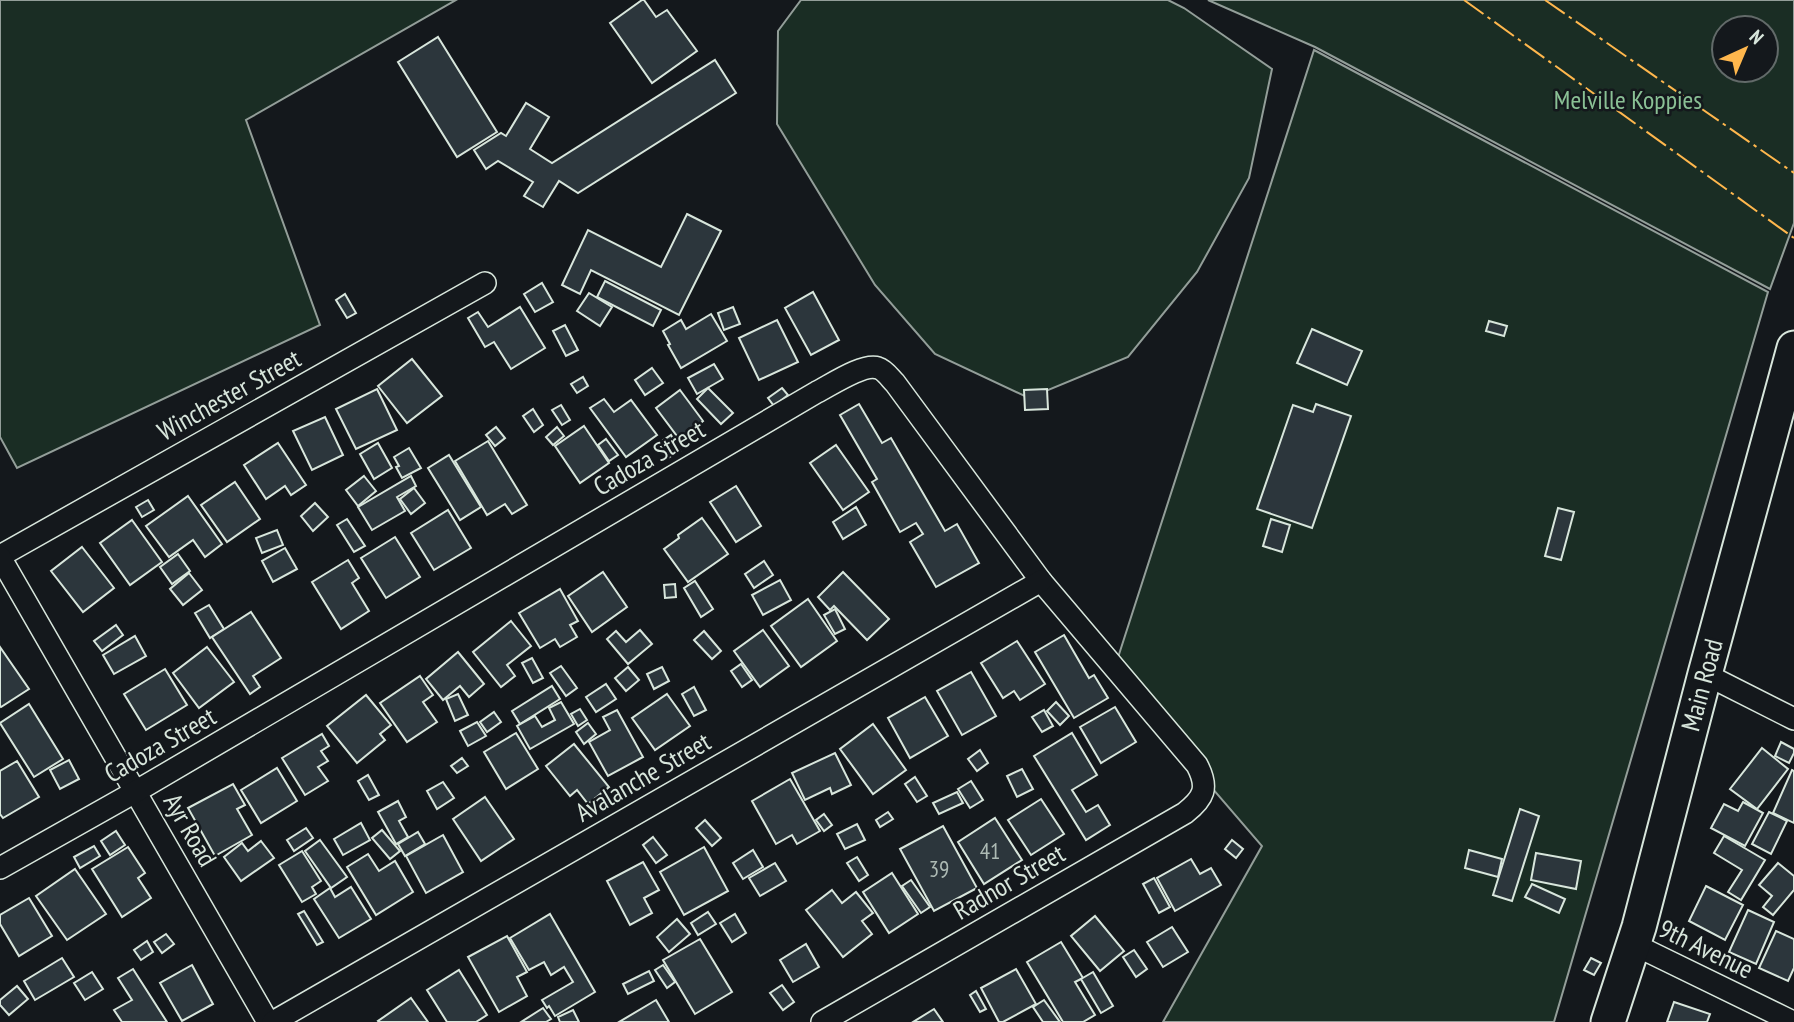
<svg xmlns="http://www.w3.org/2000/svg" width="1794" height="1022" viewBox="0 0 1794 1022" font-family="'PT Sans Narrow',sans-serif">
<rect width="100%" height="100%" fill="#14181c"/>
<g fill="#1a2d24" stroke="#939e99" stroke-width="2" fill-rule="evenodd">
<path d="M0,0H456L246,120L320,325L17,468L0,437Z"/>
<path d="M801,0H1168L1184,8L1272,69L1249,178L1197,272L1128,357L1029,398L935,354L875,285L777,124L778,31Z"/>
<path d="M1208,0H1794V223L1770,289L1315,47ZM1724,28H1766V70H1724Z"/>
<path d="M1314,50L1768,292L1554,1022H1163L1262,846L1113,673Z"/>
</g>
<g fill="#2c363c" stroke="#d8e6dc" stroke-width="2">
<path d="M642,0H644L656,17L667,10L697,51L652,83L610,23Z"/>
<path d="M438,37L497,132L457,157L398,62Z"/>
<path d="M715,60L736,93L578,193L559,181L543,207L524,196L533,182L498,161L486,169L474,150L501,133L506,136L526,103L549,117L530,149L552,163Z"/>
<path d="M687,214L721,231L679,315L591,270L580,294L562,285L588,230L661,267Z"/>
<path d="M605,281L661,310L653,326L597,297Z"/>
<path d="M542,283L553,302L535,312L524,294Z"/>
<path d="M813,292L839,340L811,355L785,308Z"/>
<path d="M589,293L612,307L600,326L577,311Z"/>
<path d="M345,294L356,313L347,318L336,300Z"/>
<path d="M520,307L545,348L511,369L494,342L485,347L468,318L478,312L488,327Z"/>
<path d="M733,307L740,324L724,330L718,313Z"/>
<path d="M711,314L727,341L681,368L668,345L670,344L663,331L681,320L686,329Z"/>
<path d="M777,320L798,362L759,380L739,338Z"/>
<path d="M1489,321L1507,326L1504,336L1486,331Z"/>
<path d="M565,325L578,350L566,356L553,331Z"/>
<path d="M1312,329L1362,351L1347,385L1297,363Z"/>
<path d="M412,359L442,396L407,423L378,386Z"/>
<path d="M714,364L723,379L697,394L688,378Z"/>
<path d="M652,368L663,383L645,395L635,380Z"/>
<path d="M583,377L588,386L577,393L571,384Z"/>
<path d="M708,388L733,413L721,424L697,399Z"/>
<path d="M782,388L788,395L774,406L768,398Z"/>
<path d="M377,389L397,430L356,449L336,409Z"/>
<path d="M1047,389L1048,409L1025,410L1024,390Z"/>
<path d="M680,390L703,421L680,440L656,408Z"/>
<path d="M604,399L614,412L631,400L657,435L626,457L590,408Z"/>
<path d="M859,404L882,443L891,438L945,531L957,524L979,563L936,587L910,542L923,534L916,523L900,532L872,482L877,479L840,415Z"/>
<path d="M1316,404L1351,416L1312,528L1257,509L1293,405L1313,412Z"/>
<path d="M561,405L570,420L562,425L552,410Z"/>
<path d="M533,409L543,425L534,432L523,416Z"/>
<path d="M325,417L343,455L312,470L293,431Z"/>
<path d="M584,426L609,463L580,483L555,446Z"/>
<path d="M496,427L505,438L495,446L486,435Z"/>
<path d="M557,427L564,436L553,445L546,437Z"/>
<path d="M671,435L680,451L668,458L659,443Z"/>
<path d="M606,439L618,455L609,461L598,445Z"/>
<path d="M488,441L527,505L512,514L505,504L487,515L455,461Z"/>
<path d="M278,443L306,485L291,495L285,486L266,499L244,465Z"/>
<path d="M378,443L392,468L374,479L360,454Z"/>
<path d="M836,445L869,492L843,510L810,463Z"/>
<path d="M409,448L421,468L402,478L396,467L399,466L394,457Z"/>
<path d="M449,455L481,507L460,520L428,468Z"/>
<path d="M364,476L376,491L358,506L346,490Z"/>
<path d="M411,476L416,486L397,497L405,511L372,530L358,507Z"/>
<path d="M235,482L260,519L227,542L201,505Z"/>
<path d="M736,486L761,526L736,542L710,502Z"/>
<path d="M414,488L425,503L411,514L400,499Z"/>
<path d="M188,496L222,544L205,557L193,540L169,557L146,526Z"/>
<path d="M148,500L154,510L142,517L136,507Z"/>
<path d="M315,503L328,517L313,531L301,516Z"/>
<path d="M856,507L866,525L843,539L833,522Z"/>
<path d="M1558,508L1574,512L1561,560L1545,556Z"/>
<path d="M448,510L471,548L434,570L411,533Z"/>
<path d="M702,518L728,554L688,582L664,549L679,538L678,535Z"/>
<path d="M347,519L365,546L354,552L337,525Z"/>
<path d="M1271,519L1290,525L1282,552L1263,546Z"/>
<path d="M132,520L162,562L130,585L100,543Z"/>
<path d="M277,530L283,545L262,553L256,538Z"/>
<path d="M395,537L420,577L386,598L361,558Z"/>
<path d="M82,547L114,588L83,612L51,571Z"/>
<path d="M285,548L297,569L273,582L262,561Z"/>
<path d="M178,554L190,571L172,584L160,567Z"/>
<path d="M348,560L359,578L352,583L369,611L341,629L312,582Z"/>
<path d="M764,561L773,575L754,588L745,574Z"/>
<path d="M603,572L627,607L592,632L568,596Z"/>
<path d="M843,572L889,619L867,640L834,606L830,610L818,597Z"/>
<path d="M189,573L202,590L183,605L170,589Z"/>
<path d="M780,580L791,600L763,615L752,595Z"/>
<path d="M695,581L713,609L701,617L684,588Z"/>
<path d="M675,584L676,597L665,598L664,585Z"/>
<path d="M560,589L578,621L570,625L577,637L560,647L555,639L540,648L519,613Z"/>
<path d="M808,599L837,641L801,667L771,626Z"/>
<path d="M209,605L224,629L210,638L195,613Z"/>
<path d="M835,609L845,629L835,634L824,615Z"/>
<path d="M251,612L281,658L253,676L260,687L250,694L212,637Z"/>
<path d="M511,621L531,646L507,665L515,676L501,687L473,652Z"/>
<path d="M116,625L123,635L102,651L94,641Z"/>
<path d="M640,630L652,644L628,664L607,639L616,631L626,642Z"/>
<path d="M763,630L789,666L760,687L734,651Z"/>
<path d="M704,631L721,651L712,659L694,640Z"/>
<path d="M1064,635L1089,678L1094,675L1108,698L1074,718L1035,652Z"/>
<path d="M135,636L146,656L114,674L103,655Z"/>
<path d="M1017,641L1045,684L1020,700L1014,691L1003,698L981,663Z"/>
<path d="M0,647L29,689L1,707L0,706Z"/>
<path d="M207,647L234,682L199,708L173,673Z"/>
<path d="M458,652L484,684L469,697L460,686L443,700L426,679Z"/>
<path d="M532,658L543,678L533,683L522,663Z"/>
<path d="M741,664L752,680L742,687L731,671Z"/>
<path d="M561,666L577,688L566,696L550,673Z"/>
<path d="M628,667L639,680L626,691L615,678Z"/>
<path d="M662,667L669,681L654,689L647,674Z"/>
<path d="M165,669L187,705L146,730L124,694Z"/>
<path d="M971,672L996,716L962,735L937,691Z"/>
<path d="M420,676L433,695L423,702L437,722L407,742L380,703Z"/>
<path d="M606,684L616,699L596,712L586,697Z"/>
<path d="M552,686L560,699L520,724L512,711Z"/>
<path d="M694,687L706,710L694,716L682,694Z"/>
<path d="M458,694L468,715L455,721L446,699Z"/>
<path d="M667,694L690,726L655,750L632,718Z"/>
<path d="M366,695L391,725L380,734L385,740L357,763L327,726Z"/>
<path d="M925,697L948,736L910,758L888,718Z"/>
<path d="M561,702L574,724L530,749L517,726L535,716L542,727L555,720L549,708Z"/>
<path d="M1056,702L1069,716L1060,725L1047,711Z"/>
<path d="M29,704L63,759L34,777L0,723Z"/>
<path d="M1115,707L1136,742L1101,763L1080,727Z"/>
<path d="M580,709L587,720L578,726L571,714Z"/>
<path d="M617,710L643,757L608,776L589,742L610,730L603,717Z"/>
<path d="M1044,710L1053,726L1042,732L1032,717Z"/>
<path d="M494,712L501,722L487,732L480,722Z"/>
<path d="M477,722L486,736L468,746L460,731Z"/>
<path d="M588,723L596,734L584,744L576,732Z"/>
<path d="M873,724L906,770L873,794L840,749Z"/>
<path d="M516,733L538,769L506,789L484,752Z"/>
<path d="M1072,733L1097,775L1072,790L1086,812L1098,805L1110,825L1086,840L1034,756Z"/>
<path d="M322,734L329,746L321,751L328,761L318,767L328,781L305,795L282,758Z"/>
<path d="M1781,742L1794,749V753L1789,763L1775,756Z"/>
<path d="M574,744L609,787L588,804L577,790L570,796L546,766Z"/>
<path d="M1762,748L1788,769L1757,809L1730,789Z"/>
<path d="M980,750L988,763L977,771L968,759Z"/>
<path d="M835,753L851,785L832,794L830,788L805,800L792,773Z"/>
<path d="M462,758L468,766L457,773L451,766Z"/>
<path d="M69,760L79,779L60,789L50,770Z"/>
<path d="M17,761L39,797L3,818L0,814V771Z"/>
<path d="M277,768L297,801L261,823L241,790Z"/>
<path d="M1022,769L1033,789L1017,797L1007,776Z"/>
<path d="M1792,770L1794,771V823L1773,813Z"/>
<path d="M368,775L379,795L369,800L358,781Z"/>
<path d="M915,777L927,796L917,802L905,784Z"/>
<path d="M790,779L820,831L797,844L792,835L776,844L752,801Z"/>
<path d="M971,781L983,800L970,808L958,789Z"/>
<path d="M443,782L454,798L437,809L427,791Z"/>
<path d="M233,784L245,805L237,809L252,835L215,856L188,808Z"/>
<path d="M957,792L963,803L939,814L933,803Z"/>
<path d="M485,797L514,839L481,861L453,819Z"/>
<path d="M1041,799L1064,834L1031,855L1008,820Z"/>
<path d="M398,801L406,817L399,821L408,837L396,844L378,812Z"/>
<path d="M1743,802L1763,813L1745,846L1711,828L1724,804L1738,811Z"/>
<path d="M1520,809L1539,816L1512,901L1493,895Z"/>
<path d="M888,812L893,819L880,827L876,820Z"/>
<path d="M1769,812L1787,821L1771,854L1752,844Z"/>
<path d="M824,814L832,825L824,831L816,820Z"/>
<path d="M995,818L1022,860L984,884L958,842Z"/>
<path d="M705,820L721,838L712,846L696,828Z"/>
<path d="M361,823L370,840L343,855L334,839Z"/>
<path d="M857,824L865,840L845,849L837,834Z"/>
<path d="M943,826L977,888L934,911L900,849Z"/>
<path d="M306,828L313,838L294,851L287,840Z"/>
<path d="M382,830L400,851L390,859L372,838Z"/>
<path d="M116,831L125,845L110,855L101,841Z"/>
<path d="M418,832L425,844L405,856L398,844Z"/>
<path d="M443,835L463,872L426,893L406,856Z"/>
<path d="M1724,836L1765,860L1741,900L1728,892L1742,870L1714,853Z"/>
<path d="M653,837L667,855L656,863L643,845Z"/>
<path d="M320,840L347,877L331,888L305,851Z"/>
<path d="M1232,840L1243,849L1236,858L1225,849Z"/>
<path d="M261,841L274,858L241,881L224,857L242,843L248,851Z"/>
<path d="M94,846L100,856L80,868L74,857Z"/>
<path d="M128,847L145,873L138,878L151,898L122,917L92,869Z"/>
<path d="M704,847L728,891L684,915L660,872Z"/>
<path d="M753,850L763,867L743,879L733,863Z"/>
<path d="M1469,850L1502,859L1498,877L1465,868Z"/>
<path d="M302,851L321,881L312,887L316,894L302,902L279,865Z"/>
<path d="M1536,853L1581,861L1576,889L1531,880Z"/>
<path d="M368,854L379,871L395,861L413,892L376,915L347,867Z"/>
<path d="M857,857L868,875L859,881L847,863Z"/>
<path d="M1191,859L1200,874L1211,868L1221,885L1175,911L1157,878Z"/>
<path d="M643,862L659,890L644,898L652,913L630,925L607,881Z"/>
<path d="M775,863L786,881L760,896L749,878Z"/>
<path d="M1778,863L1794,876V890L1773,915L1763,907L1772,896L1759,885Z"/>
<path d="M75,869L106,914L67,940L36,896Z"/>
<path d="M892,873L918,914L889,933L863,892Z"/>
<path d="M1154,878L1170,907L1159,913L1143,884Z"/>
<path d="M911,880L930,907L921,913L902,886Z"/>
<path d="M1532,884L1565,899L1559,913L1525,897Z"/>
<path d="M1706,886L1743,905L1725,940L1689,921Z"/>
<path d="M351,887L371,919L339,938L314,899L330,888L335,897Z"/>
<path d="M832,890L842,903L856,892L873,913L862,921L872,934L843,957L806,910Z"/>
<path d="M29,898L52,936L19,956L0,924V915Z"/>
<path d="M1748,910L1774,922L1756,964L1729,952Z"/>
<path d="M304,911L323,942L317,945L298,914Z"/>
<path d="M708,912L716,924L698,935L691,923Z"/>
<path d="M550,914L595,992L555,1016L549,1006L547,1008L542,1000L573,982L564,967L551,975L544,962L529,970L510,938Z"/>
<path d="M735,914L746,933L732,942L720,923Z"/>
<path d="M1095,916L1124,951L1100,971L1071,936Z"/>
<path d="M677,919L690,934L669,952L657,937Z"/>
<path d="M1172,927L1188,952L1163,967L1147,942Z"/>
<path d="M1776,931L1794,939V968L1788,981L1759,968Z"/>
<path d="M166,934L174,944L162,953L154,942Z"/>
<path d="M507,936L527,972L517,977L527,996L499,1012L468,957Z"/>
<path d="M700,939L732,992L695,1014L663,960Z"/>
<path d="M147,941L153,952L141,960L134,950Z"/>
<path d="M1061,942L1083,978L1075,982L1095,1015L1083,1022H1063L1027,962Z"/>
<path d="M806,944L819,967L793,982L780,960Z"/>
<path d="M1134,950L1147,969L1136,977L1123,957Z"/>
<path d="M62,958L74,977L35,1000L24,981Z"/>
<path d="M1591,958L1601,963L1594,975L1584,970Z"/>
<path d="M192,965L213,1004L182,1021L160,983Z"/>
<path d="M663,965L675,982L667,988L655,970Z"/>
<path d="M133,969L167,1022H122L114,1010L132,1000L118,978Z"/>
<path d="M1016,969L1036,1004L1003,1022H999L981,988Z"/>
<path d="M459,970L487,1015L476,1022H447L427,990Z"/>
<path d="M649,971L654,981L628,994L623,984Z"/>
<path d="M92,972L103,989L85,1000L74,983Z"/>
<path d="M1093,972L1113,1006L1101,1013L1081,979Z"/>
<path d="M782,985L794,1002L783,1010L770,993Z"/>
<path d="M17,986L28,999L9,1015L0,1005V1000Z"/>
<path d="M976,991L986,1009L980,1012L970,995Z"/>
<path d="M411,998L428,1022H379L378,1021Z"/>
<path d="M656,1000L669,1022H619Z"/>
<path d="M1044,1000L1060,1022H1043L1033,1007Z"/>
<path d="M1674,1002L1710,1014L1707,1022H1667Z"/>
<path d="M543,1008L551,1019L546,1022H521Z"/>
<path d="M934,1009L943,1022H913Z"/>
<path d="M573,1010L579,1022H560L558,1017Z"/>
</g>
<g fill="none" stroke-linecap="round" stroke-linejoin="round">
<g stroke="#d8e6dc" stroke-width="24">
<g id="street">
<path d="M0,556L485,283"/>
<path d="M0,557L268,1022"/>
<path d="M1705,674L1794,719"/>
<path d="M0,868L135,792L817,392C831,385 863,363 878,368C885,370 890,378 895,383L1041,581L1197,765C1209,788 1204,798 1185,813L822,1022"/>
<path d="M1633,944L1793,1022"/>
<path d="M273,1022L1041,581"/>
</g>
</g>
<g stroke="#d8e6dc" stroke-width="37">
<path id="primary" d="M1608,1022L1639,927L1705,674L1794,348"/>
</g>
<use href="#street" stroke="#14181c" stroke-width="21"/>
<use href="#primary" stroke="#14181c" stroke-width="33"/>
<g stroke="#ffb74d" stroke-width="2" stroke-dasharray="24 5 3.5 5" stroke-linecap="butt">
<path d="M1464,0L1794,238"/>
<path d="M1545,0L1794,173"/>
</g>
</g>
<g text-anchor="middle" stroke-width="5" stroke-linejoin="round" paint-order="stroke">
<g font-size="23" fill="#adbab4">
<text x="990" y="859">41</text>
<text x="939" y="877">39</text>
</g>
<g font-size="26" fill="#8ac095" stroke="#14181c">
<text x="1628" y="109">Melville Koppies</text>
</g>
<g font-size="26" fill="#d8e6dc" stroke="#14181c">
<text transform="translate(229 395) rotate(-29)" y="9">Winchester Street</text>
<text transform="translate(649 458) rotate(-30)" y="9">Cadoza Street</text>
<text transform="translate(1702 685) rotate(-75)" y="9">Main Road</text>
<text transform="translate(160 745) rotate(-30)" y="9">Cadoza Street</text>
<text transform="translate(643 777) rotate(-30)" y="9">Avalanche Street</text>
<text transform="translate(190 830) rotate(60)" y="9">Ayr Road</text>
<text transform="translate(1009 882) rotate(-30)" y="9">Radnor Street</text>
<text transform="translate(1706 949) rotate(26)" y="9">9th Avenue</text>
</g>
</g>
<g transform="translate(1745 49) rotate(44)"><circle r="33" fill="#14181c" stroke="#626a69" stroke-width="2"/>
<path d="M0-5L12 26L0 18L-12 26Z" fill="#ffb74d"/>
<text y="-10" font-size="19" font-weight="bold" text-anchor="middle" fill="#d8e6dc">N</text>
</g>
</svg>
